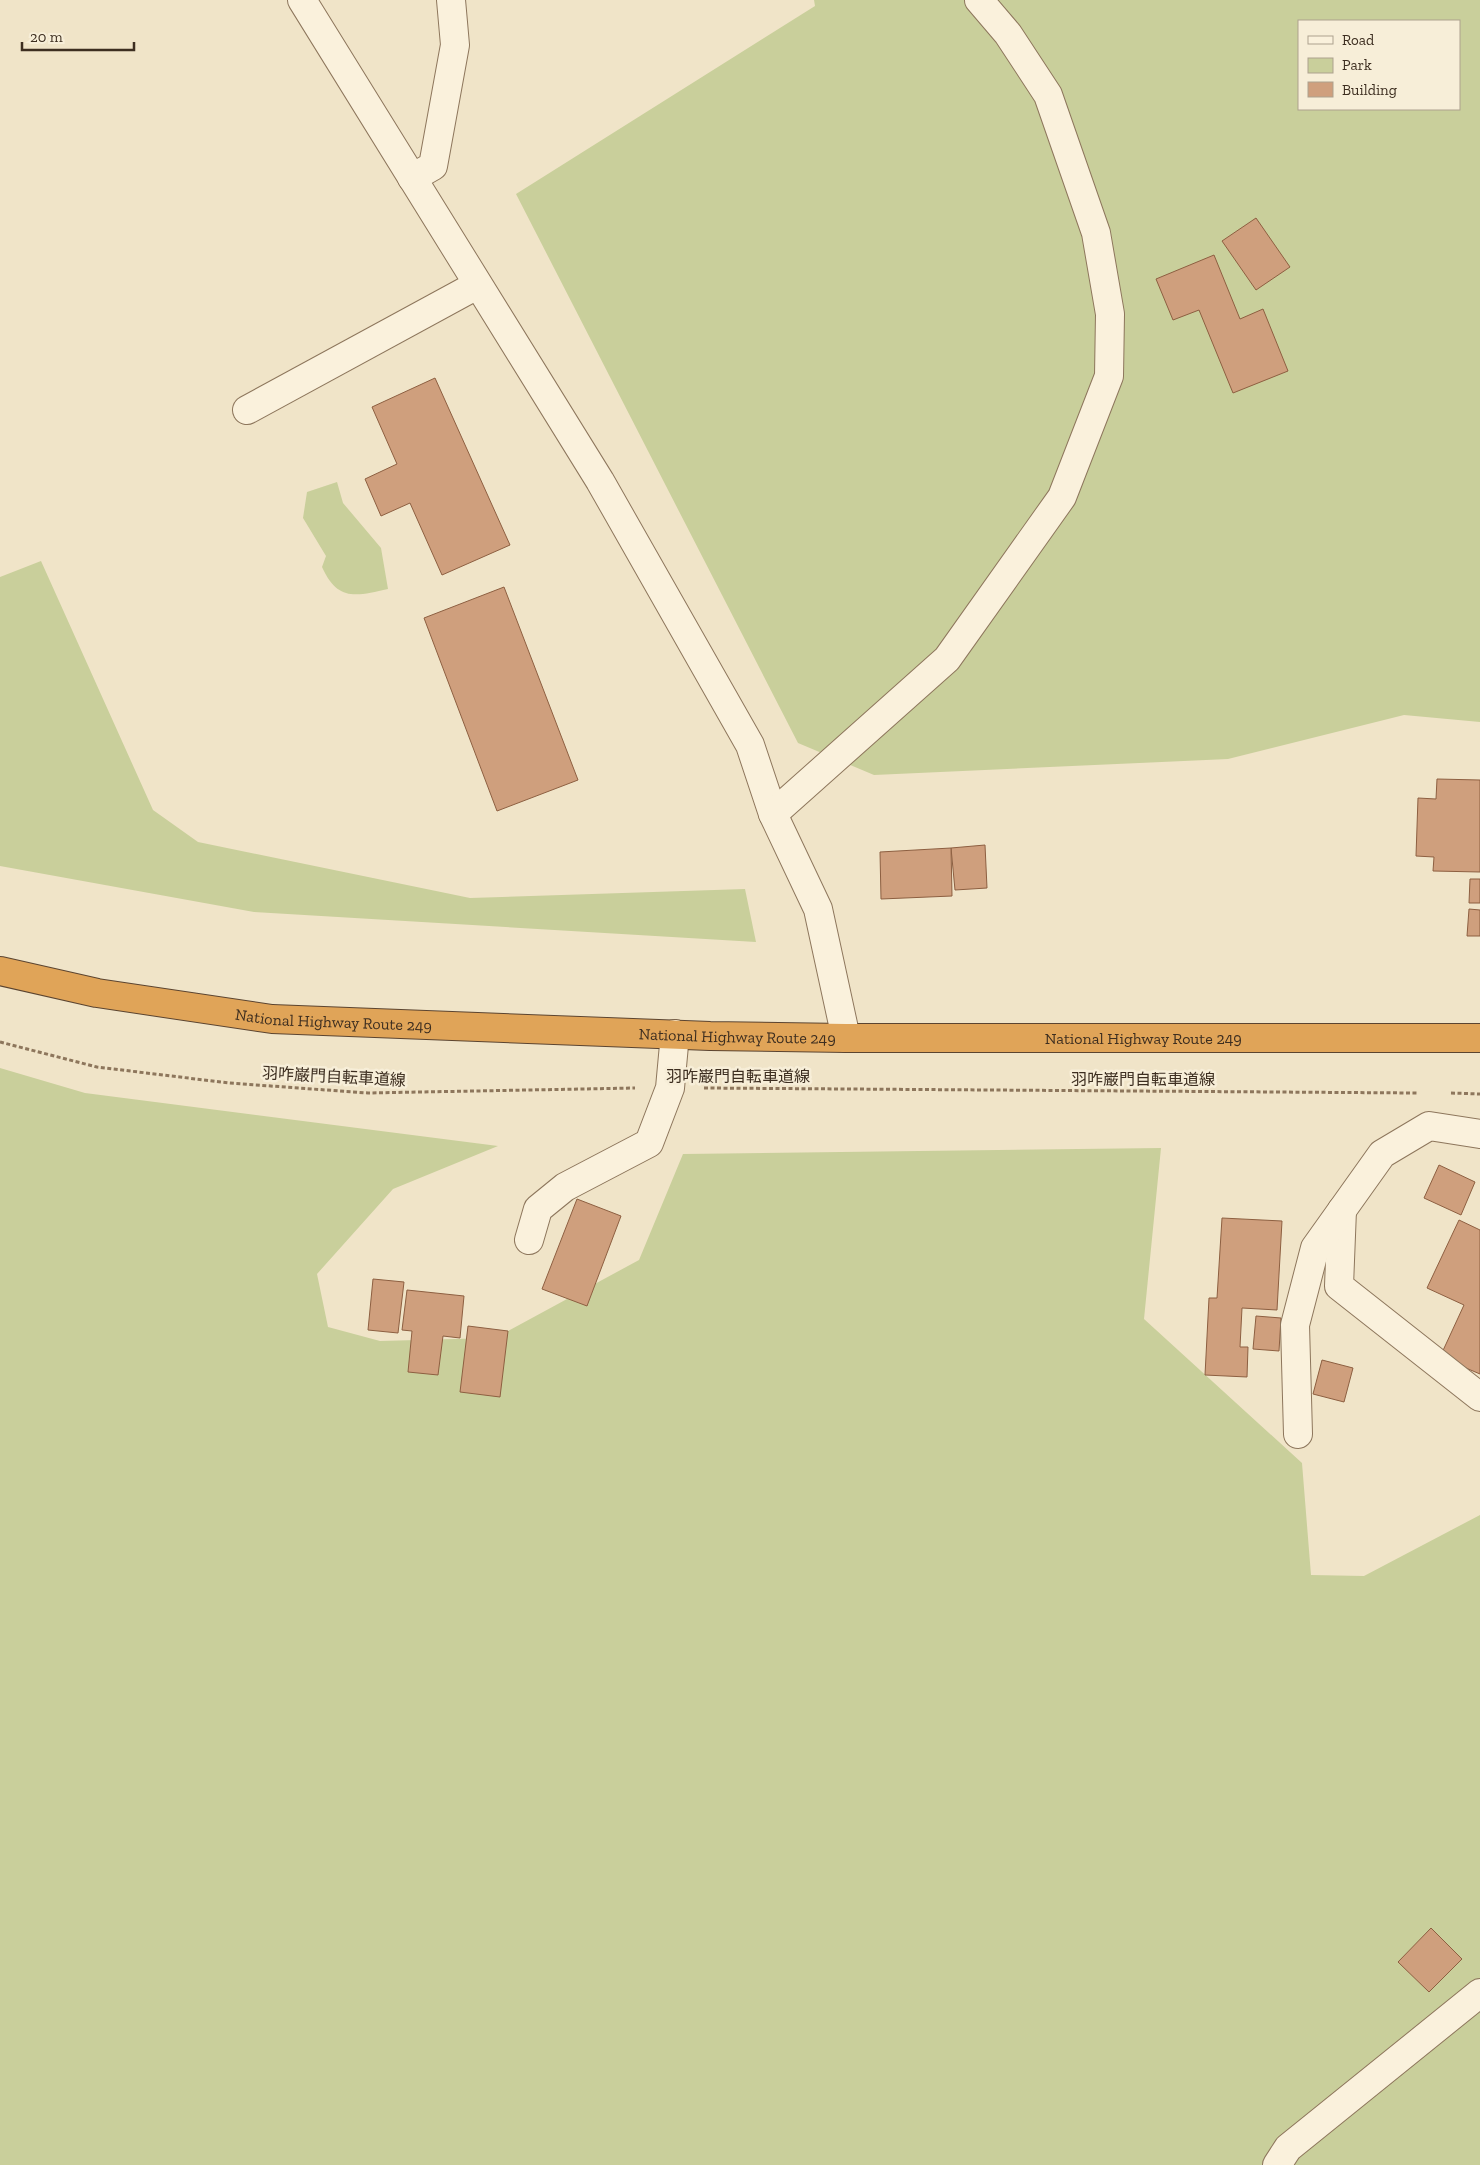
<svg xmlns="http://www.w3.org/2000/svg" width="1480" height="2165" viewBox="0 0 1480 2165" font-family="'Zilla Slab','Noto Sans JP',serif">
<rect width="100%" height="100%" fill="#f0e4c8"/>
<g fill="#c9cf9b" fill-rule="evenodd">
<path d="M814,0H1480V722L1404,715L1228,759L874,775L798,743L516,194L815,6ZM1299,21H1459V109H1299Z"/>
<path d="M337,482L343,503L381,548L388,589C356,596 338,602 322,567L326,556L303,518L307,492Z"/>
<path d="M41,561L153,810L198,842L470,898L745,889L756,942L254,912L0,866V577Z"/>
<path d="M0,1068L85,1093L498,1146L393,1189L317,1274L328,1327L380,1341L492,1338L508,1331L639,1260L683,1154L1161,1148L1144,1319L1302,1463L1311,1575L1364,1576L1480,1515V2165H0Z"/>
</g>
<g fill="#cf9f7d" stroke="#8d5f41">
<path d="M1256,218L1290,267L1256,290L1222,241Z"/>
<path d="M1214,255L1240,319L1263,309L1288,371L1233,393L1199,310L1173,320L1156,279Z"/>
<path d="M435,378L510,545L442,575L410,503L381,516L365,479L397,464L372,407Z"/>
<path d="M504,587L578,780L497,811L424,618Z"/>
<path d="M1437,779L1480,780V872L1433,871L1434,857L1416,856L1418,798L1436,799Z"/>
<path d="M985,845L987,888L955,890L951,848Z"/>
<path d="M951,848L952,896L881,899L880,852Z"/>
<path d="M1470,879H1480V903H1469Z"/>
<path d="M1469,909L1480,910V936H1467Z"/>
<path d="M1439,1165L1475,1182L1461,1215L1424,1198Z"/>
<path d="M577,1199L621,1216L587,1306L542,1289Z"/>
<path d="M1222,1218L1282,1221L1277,1310L1242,1308L1240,1347H1248L1247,1377L1205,1375L1209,1298H1217Z"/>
<path d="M1459,1220L1480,1230V1374L1440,1357L1464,1305L1427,1288Z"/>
<path d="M373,1279L404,1282L398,1333L368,1330Z"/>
<path d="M407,1290L464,1296L460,1338L443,1336L438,1375L408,1372L412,1331L402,1330Z"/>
<path d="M1256,1316L1281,1318L1279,1351L1253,1349Z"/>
<path d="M468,1326L508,1331L500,1397L460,1392Z"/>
<path d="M1322,1360L1353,1368L1344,1402L1313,1394Z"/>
<path d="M1431,1928L1462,1959L1429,1992L1398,1962Z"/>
</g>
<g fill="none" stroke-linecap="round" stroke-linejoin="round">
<g stroke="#8d765c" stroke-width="30">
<g id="minor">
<path d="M302,0L600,481L750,745L773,814L818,909L846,1038"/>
<path d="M412,178L433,166L455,45L451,0"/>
<path d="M247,410L477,285"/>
<path d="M773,814L947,659L1062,497L1109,376L1110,314L1096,233L1048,95L1008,34L979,0"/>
<path d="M1342,1210L1339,1286L1480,1397"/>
<path d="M529,1240L538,1209L565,1187L649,1143L670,1088L675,1034"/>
<path d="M1298,1434L1295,1325L1315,1248L1382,1154L1429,1126L1480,1134"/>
<path d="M1277,2165L1288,2148L1480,1993"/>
</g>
</g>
<g stroke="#5b4430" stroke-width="30">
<g id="highway">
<path id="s1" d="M0,971L97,993L272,1019L710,1036L846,1038H1480"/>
</g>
</g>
<g stroke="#8d765c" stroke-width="3" stroke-dasharray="4 2.5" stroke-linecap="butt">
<path d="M0,1042L97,1067L229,1083L368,1093L635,1088"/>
<path d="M704,1088L1417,1093"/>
<path d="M1451,1093L1480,1094"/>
</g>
<use href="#minor" stroke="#faf1dc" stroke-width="28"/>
<use href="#highway" stroke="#e0a458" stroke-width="28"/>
</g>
<g text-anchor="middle" stroke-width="5" stroke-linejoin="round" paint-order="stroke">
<g font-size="16" fill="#3d2e20" stroke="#f7eed8">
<text dy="6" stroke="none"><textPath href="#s1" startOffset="338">National Highway Route 249</textPath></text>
<text dy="6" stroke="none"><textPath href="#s1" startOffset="742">National Highway Route 249</textPath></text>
<text dy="6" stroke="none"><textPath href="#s1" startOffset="1148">National Highway Route 249</textPath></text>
<text transform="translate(334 1076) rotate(3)" y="6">羽咋巌門自転車道線</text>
<text x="738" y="1082">羽咋巌門自転車道線</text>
<text x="1143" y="1085">羽咋巌門自転車道線</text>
</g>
</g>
<rect x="1298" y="20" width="162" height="90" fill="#f7eed8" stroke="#ada18e"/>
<rect x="1308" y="36" width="25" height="8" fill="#faf1dc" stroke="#ada18e"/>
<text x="1342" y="45" font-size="15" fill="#3d2e20">Road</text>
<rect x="1308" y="58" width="25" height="15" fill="#c9cf9b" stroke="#ada18e"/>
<text x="1342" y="70" font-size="15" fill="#3d2e20">Park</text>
<rect x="1308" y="82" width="25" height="15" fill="#cf9f7d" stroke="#ada18e"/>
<text x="1342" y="95" font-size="15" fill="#3d2e20">Building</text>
<path d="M22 42v8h112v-8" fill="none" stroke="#3d2e20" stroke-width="2.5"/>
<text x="30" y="42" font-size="15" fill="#3d2e20" stroke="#f7eed8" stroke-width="4" paint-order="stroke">20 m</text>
</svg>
